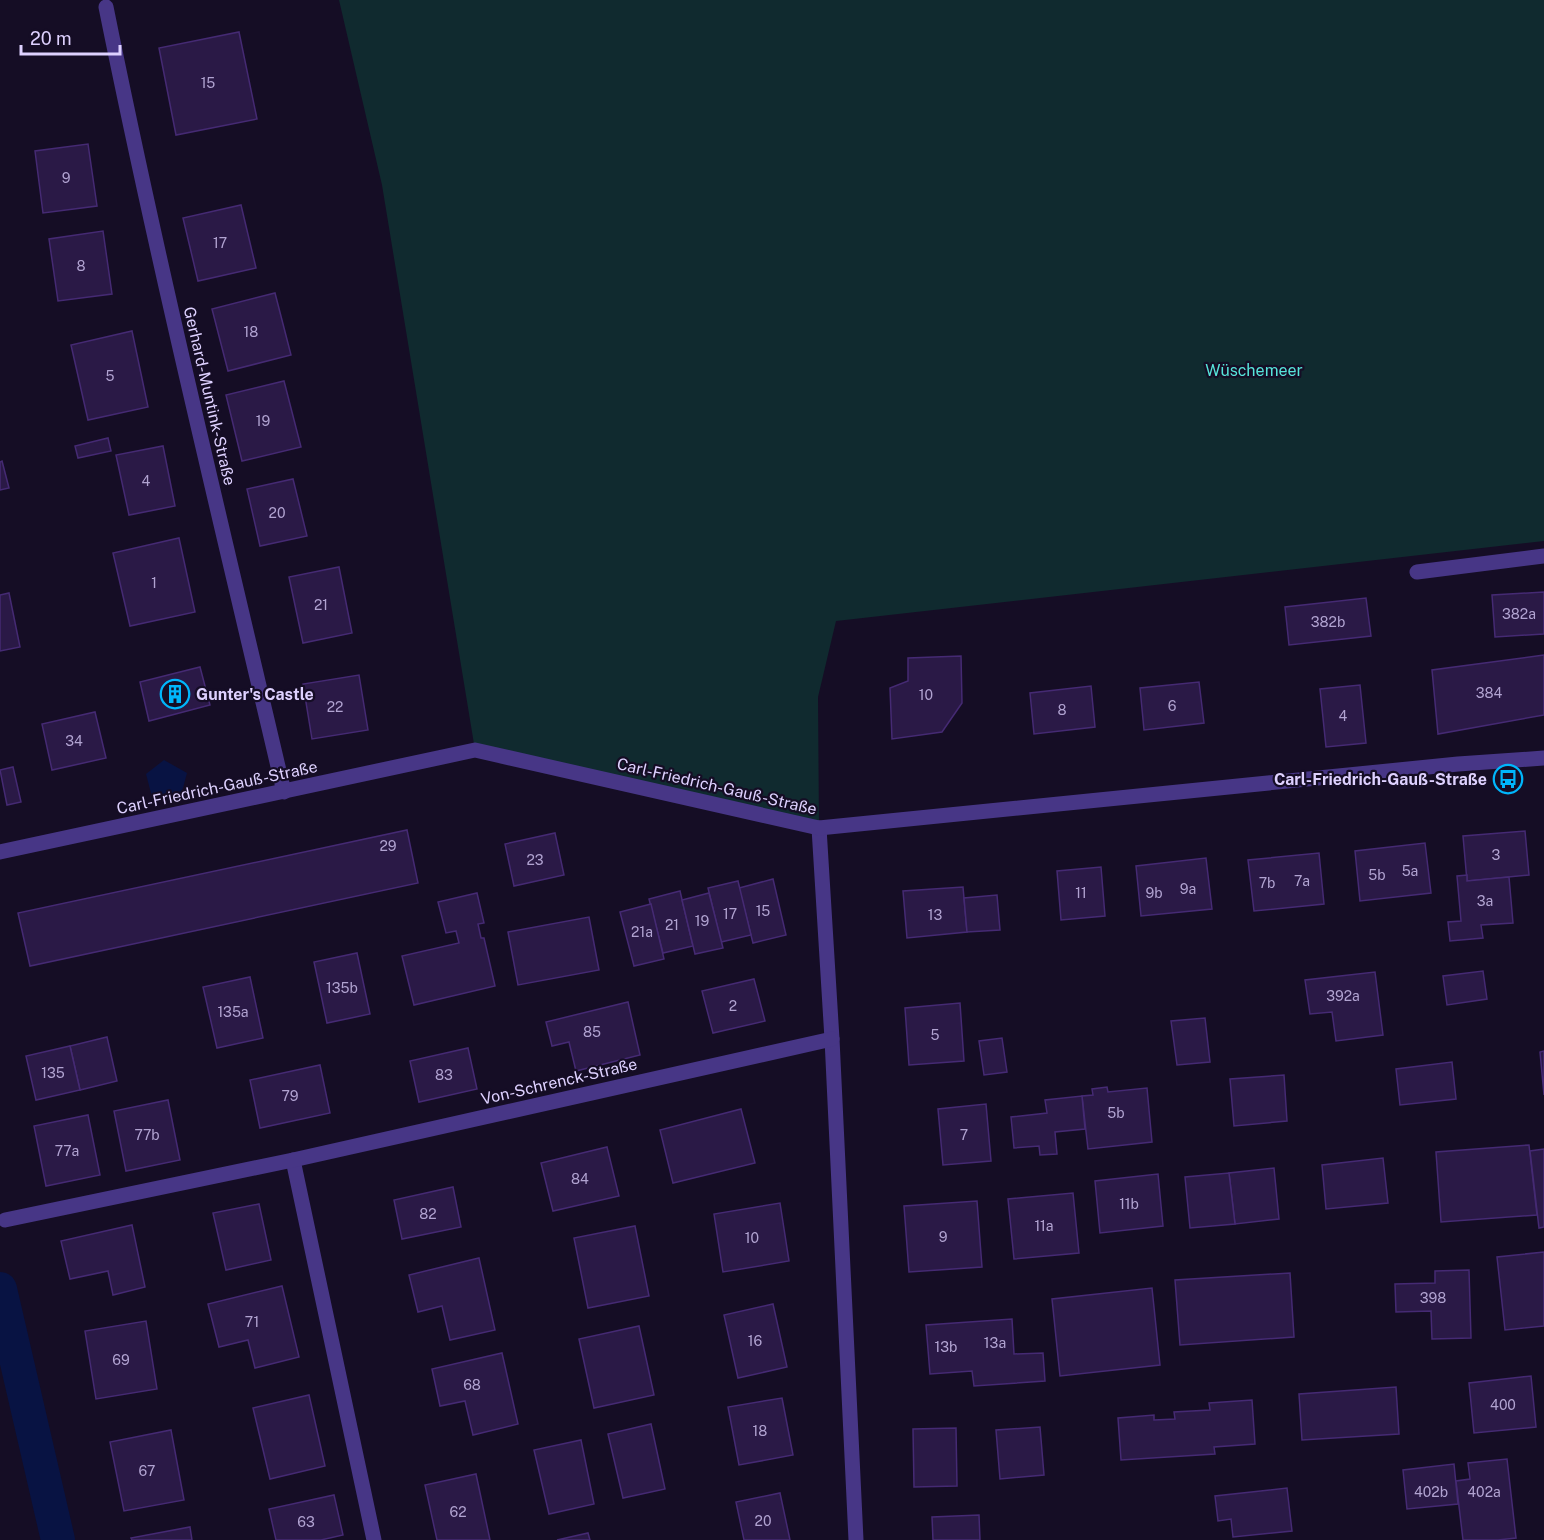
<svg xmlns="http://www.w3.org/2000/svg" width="1544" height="1540" viewBox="0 0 1544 1540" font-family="'Public Sans',sans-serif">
<rect width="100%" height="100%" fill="#150d25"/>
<path fill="#102a2f" d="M339,0H1544V541L836,621L818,697L819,828L475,750L382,185Z"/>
<path fill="#081343" d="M164,760L187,773L180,799L152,797L146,774Z"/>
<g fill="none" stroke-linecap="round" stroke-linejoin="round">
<path stroke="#081343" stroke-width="34" d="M0,1289L58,1540"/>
</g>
<g fill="#2a1946" stroke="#452a73" stroke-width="1.5">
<path d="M239,32L257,119L176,135L159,48Z"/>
<path d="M88,144L97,206L43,213L35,151Z"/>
<path d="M241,205L256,268L198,281L183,218Z"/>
<path d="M103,231L112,294L58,301L49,239Z"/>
<path d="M275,293L291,355L228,371L212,309Z"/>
<path d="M132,331L148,407L88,420L71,345Z"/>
<path d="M284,381L301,447L242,461L226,395Z"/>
<path d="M108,438L111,451L78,458L75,446Z"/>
<path d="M163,446L175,506L129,515L116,455Z"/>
<path d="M2,461L9,488L0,490V462Z"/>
<path d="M293,479L307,536L260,546L247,489Z"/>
<path d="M179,538L195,612L130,626L113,553Z"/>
<path d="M339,567L352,633L303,643L289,577Z"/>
<path d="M1544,592V634L1495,637L1492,595Z"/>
<path d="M9,593L20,647L0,651V595Z"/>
<path d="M1366,598L1371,636L1289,645L1285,607Z"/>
<path d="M1544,655V715L1438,734L1432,670Z"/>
<path d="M961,656L962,703L942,732L892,739L890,688L908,681V658Z"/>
<path d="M200,667L210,705L149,721L140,682Z"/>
<path d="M359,675L368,730L312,739L303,684Z"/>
<path d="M1199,682L1204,723L1144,730L1140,688Z"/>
<path d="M1360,685L1366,743L1326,747L1320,689Z"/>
<path d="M1091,686L1095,727L1034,734L1030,693Z"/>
<path d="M95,712L106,758L52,770L42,724Z"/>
<path d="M13,767L21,802L7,805L0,770Z"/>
<path d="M407,830L418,883L30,966L18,913Z"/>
<path d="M1525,831L1529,875L1467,881L1463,836Z"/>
<path d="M555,833L564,875L514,886L505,844Z"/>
<path d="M1425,843L1431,893L1360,901L1355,851Z"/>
<path d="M1319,853L1324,904L1254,911L1248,860Z"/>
<path d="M1206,858L1212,909L1141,916L1136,866Z"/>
<path d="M1101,867L1105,916L1061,920L1057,871Z"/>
<path d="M1467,875V881L1509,877L1513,923L1481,925L1483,938L1450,941L1448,922L1461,921L1457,876Z"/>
<path d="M773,879L786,935L753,943L739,888Z"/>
<path d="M738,881L751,935L721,942L708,888Z"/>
<path d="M963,887L967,932L907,938L903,891Z"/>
<path d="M680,891L693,946L663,953L649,899Z"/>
<path d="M477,893L484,923L478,924L481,938H484L495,986L414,1005L402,956L459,943L456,931L446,933L438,902Z"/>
<path d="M709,893L723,948L695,954L682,900Z"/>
<path d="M997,895L1000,930L967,932L964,898Z"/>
<path d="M651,904L664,959L634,966L620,912Z"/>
<path d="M589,917L599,970L518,985L508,932Z"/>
<path d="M357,953L370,1014L327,1023L314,962Z"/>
<path d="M1483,971L1487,999L1447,1005L1443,976Z"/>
<path d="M1375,972L1383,1035L1336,1041L1332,1012L1310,1014L1305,980Z"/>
<path d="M250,977L263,1038L217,1048L203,987Z"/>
<path d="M754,979L765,1021L713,1033L702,991Z"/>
<path d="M628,1002L640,1055L576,1071L569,1042L552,1046L546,1022Z"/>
<path d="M960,1003L964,1061L909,1065L905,1008Z"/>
<path d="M1205,1018L1210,1062L1177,1065L1171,1021Z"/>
<path d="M107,1037L117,1081L80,1090L70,1046Z"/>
<path d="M1002,1038L1007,1072L984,1075L979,1041Z"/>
<path d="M70,1046L80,1090L36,1100L26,1056Z"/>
<path d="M468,1048L477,1089L419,1102L410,1061Z"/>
<path d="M1544,1051V1095L1540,1052Z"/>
<path d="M1452,1062L1456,1099L1400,1105L1396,1069Z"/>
<path d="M320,1065L330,1113L260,1128L250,1080Z"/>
<path d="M1284,1075L1287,1121L1234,1126L1230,1079Z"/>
<path d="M1107,1087L1108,1092L1147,1088L1152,1142L1088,1149L1082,1096L1093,1095L1092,1089Z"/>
<path d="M1082,1096L1085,1129L1055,1132L1057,1154L1040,1155L1039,1146L1014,1148L1011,1117L1047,1113L1045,1100Z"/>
<path d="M168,1100L180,1160L126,1171L114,1111Z"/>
<path d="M986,1104L991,1161L943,1165L938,1109Z"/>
<path d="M741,1109L755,1163L673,1183L660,1130Z"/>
<path d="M88,1115L100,1175L46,1186L34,1126Z"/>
<path d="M1529,1145L1537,1215L1441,1222L1436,1152Z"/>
<path d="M607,1147L619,1196L553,1211L541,1163Z"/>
<path d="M1544,1149V1227L1539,1228L1530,1151Z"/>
<path d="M1383,1158L1388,1203L1326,1209L1322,1165Z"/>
<path d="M1274,1168L1279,1219L1235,1224L1229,1173Z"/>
<path d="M1229,1173L1235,1224L1190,1228L1185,1177Z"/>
<path d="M1158,1174L1163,1226L1100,1233L1095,1181Z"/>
<path d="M453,1187L461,1227L402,1239L394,1200Z"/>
<path d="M1073,1193L1079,1253L1014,1259L1008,1199Z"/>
<path d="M977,1201L982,1267L909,1272L904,1206Z"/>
<path d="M780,1203L789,1261L723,1272L714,1214Z"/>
<path d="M259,1204L271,1260L226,1270L213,1213Z"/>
<path d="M132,1225L145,1287L113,1295L108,1271L70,1279L61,1241Z"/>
<path d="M635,1226L649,1296L588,1308L574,1238Z"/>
<path d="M1544,1252V1326L1505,1330L1497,1257Z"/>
<path d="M479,1258L495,1330L450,1340L442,1306L418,1312L409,1275Z"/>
<path d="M1469,1270L1471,1338L1432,1339L1431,1311L1396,1312L1395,1284L1435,1283V1271Z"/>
<path d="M1290,1273L1294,1337L1180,1345L1175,1280Z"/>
<path d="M282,1286L299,1357L255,1368L248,1340L219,1347L208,1304Z"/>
<path d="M1152,1288L1160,1365L1060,1376L1052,1299Z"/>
<path d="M773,1304L787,1367L738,1378L724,1315Z"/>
<path d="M1012,1319L1014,1354L1043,1353L1045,1381L974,1386L972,1371L930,1374L926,1325Z"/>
<path d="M146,1321L157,1389L96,1399L85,1331Z"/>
<path d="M639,1326L654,1395L594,1408L579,1339Z"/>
<path d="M502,1353L518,1424L473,1435L465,1401L440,1406L432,1369Z"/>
<path d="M1531,1376L1536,1427L1474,1433L1469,1383Z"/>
<path d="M1396,1387L1399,1434L1302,1440L1299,1394Z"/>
<path d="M309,1395L325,1466L270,1479L253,1408Z"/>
<path d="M782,1398L793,1455L739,1465L728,1407Z"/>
<path d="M1252,1400L1255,1444L1214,1447L1215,1454L1121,1460L1118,1418L1154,1415V1420L1175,1419L1174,1412L1210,1410L1209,1403Z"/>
<path d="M651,1424L665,1489L623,1498L608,1434Z"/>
<path d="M1040,1427L1044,1475L1000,1479L996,1430Z"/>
<path d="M956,1428L957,1486L914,1487L913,1429Z"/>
<path d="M171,1430L184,1500L124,1511L110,1442Z"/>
<path d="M581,1440L594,1504L549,1514L534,1450Z"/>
<path d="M1507,1459L1516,1538L1498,1540H1463L1456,1481L1470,1479L1468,1463Z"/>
<path d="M1454,1464L1458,1504L1407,1509L1403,1470Z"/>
<path d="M476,1474L490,1540H437L425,1485Z"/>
<path d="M1287,1488L1292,1531L1233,1537L1231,1519L1218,1521L1215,1496Z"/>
<path d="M780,1493L790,1540H744L736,1502Z"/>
<path d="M334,1495L343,1535L321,1540H276L269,1509Z"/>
<path d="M979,1515L980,1540H933L932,1517Z"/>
<path d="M190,1527L192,1540H132L131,1538Z"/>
<path d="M588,1533L590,1540H557Z"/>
</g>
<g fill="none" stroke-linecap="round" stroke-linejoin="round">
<g stroke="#473686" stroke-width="15">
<path d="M106,7C159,270 223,531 284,792"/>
<path d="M1417,572L1544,556"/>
<path d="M819,828L832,1039L856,1540"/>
<path d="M0,852L475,750L819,828L1458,764L1544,758"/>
<path d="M293,1160L374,1540"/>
<path d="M5,1220L293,1160L832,1039"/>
</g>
</g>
<defs>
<g id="building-ring" transform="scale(1.5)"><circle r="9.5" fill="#150d25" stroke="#00b6fc" stroke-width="1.5"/><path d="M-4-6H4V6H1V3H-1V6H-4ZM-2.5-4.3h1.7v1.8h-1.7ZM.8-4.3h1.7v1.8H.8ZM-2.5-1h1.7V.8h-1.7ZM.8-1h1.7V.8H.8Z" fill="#00b6fc"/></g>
<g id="bus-ring" transform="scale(1.5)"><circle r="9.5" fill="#150d25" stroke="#00b6fc" stroke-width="1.5"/><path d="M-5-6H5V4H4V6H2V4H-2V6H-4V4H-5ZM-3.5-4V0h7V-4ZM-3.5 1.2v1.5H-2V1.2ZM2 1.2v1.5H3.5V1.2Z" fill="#00b6fc"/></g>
</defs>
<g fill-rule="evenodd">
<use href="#building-ring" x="175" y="694"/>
<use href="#bus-ring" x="1508" y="779"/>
</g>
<g text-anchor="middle" stroke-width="4.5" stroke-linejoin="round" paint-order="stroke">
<g font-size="14" fill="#b1a3d1">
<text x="208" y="88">15</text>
<text x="66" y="183">9</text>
<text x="220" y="248">17</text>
<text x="81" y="271">8</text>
<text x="251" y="337">18</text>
<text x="110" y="381">5</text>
<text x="263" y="426">19</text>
<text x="146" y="486">4</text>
<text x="277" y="518">20</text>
<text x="154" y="588">1</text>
<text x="321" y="610">21</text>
<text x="1519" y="619">382a</text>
<text x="1328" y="627">382b</text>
<text x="1489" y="698">384</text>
<text x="926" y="700">10</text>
<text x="1172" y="711">6</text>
<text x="335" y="712">22</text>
<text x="1062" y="715">8</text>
<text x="1343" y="721">4</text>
<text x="74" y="746">34</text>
<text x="388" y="851">29</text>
<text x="1496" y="860">3</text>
<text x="535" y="865">23</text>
<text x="1410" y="876">5a</text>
<text x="1377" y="880">5b</text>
<text x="1302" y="886">7a</text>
<text x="1267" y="888">7b</text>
<text x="1188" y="894">9a</text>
<text x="1081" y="898">11</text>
<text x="1154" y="898">9b</text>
<text x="1485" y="906">3a</text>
<text x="763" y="916">15</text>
<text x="730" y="919">17</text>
<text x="935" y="920">13</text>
<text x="702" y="926">19</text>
<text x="672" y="930">21</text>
<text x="642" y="937">21a</text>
<text x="342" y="993">135b</text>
<text x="1343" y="1001">392a</text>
<text x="733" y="1011">2</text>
<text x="233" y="1017">135a</text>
<text x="592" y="1037">85</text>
<text x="935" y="1040">5</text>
<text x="53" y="1078">135</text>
<text x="444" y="1080">83</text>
<text x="290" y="1101">79</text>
<text x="1116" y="1118">5b</text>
<text x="147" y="1140">77b</text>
<text x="964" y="1140">7</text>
<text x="67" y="1156">77a</text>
<text x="580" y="1184">84</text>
<text x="1129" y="1209">11b</text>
<text x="428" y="1219">82</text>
<text x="1044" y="1231">11a</text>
<text x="943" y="1242">9</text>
<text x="752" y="1243">10</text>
<text x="1433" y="1303">398</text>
<text x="252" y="1327">71</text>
<text x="755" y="1346">16</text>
<text x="995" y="1348">13a</text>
<text x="946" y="1352">13b</text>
<text x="121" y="1365">69</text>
<text x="472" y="1390">68</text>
<text x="1503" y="1410">400</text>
<text x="760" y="1436">18</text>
<text x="147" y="1476">67</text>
<text x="1431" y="1497">402b</text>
<text x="1484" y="1497">402a</text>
<text x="458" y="1517">62</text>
<text x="763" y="1526">20</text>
<text x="306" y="1527">63</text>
</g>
<g font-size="16" fill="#57e4da" stroke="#150d25">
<text x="1254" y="376">Wüschemeer</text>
</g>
<g font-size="16" fill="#ded1ff" stroke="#150d25">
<text transform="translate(210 396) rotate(77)" y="6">Gerhard-Muntink-Straße</text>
<text transform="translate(717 786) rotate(13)" y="6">Carl-Friedrich-Gauß-Straße</text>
<text transform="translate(217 787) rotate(-12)" y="6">Carl-Friedrich-Gauß-Straße</text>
<text transform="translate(559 1081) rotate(-13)" y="6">Von-Schrenck-Straße</text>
</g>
<g font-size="16" font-weight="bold" fill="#ded1ff" stroke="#150d25" text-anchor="start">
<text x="196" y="700">Gunter's Castle</text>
<text x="1487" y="785" text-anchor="end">Carl-Friedrich-Gauß-Straße</text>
</g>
</g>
<path d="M21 45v9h99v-9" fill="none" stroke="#ded1ff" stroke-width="3"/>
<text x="30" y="45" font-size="18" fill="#ded1ff" stroke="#150d25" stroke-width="4.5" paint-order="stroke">20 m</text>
</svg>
